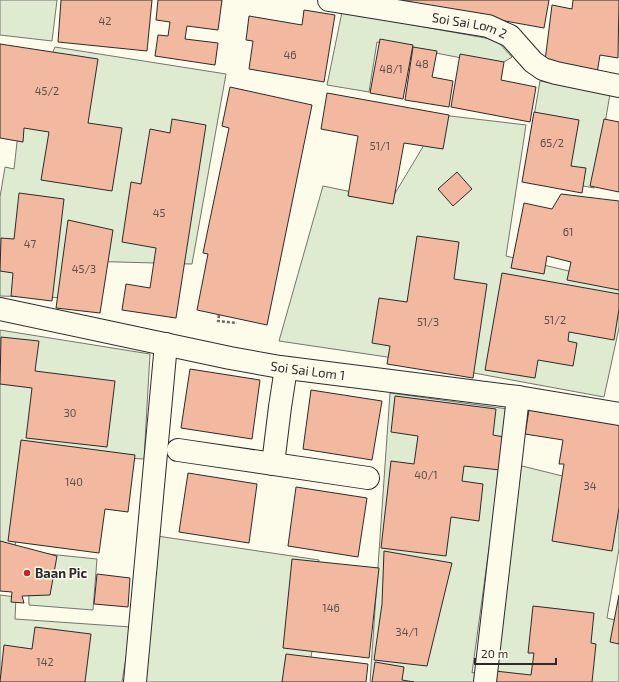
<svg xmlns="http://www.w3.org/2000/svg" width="619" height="682" viewBox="0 0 619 682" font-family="'Exo 2',sans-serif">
<rect width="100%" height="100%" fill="#fdfbea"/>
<g fill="#deebd1" stroke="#74746e">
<path d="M0,0H57L52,41L0,35Z"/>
<path d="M342,12L496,40L512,57L499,65L377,42L369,92L327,85Z"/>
<path d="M55,47L226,74L192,264L81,261L75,298L0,296V197L5,167L14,169L18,133Z"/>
<path d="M540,81L610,94L594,188L524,175Z"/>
<path d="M442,115L526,125L506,256L619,283V328L604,397L387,357L279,341L323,186L391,200Z"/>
<path d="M0,330L150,354L144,459L29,452L14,554L0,547Z"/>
<path d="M390,393L508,409L472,673L496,665L518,465L619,490V549L607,618L619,621V682H370Z"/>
<path d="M157,536L319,560L315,632L307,682H146Z"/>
<path d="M28,552L97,559L93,610L29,605Z"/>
<path d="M0,595L16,597L15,619L131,627L122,682H0Z"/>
</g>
<g fill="#f2b8a0" stroke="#2b2b2b">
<path d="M61,0H152L147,51L58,42Z"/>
<path d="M158,0H222L218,30L187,26L185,39L218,43L215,65L155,56L158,35L168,36L170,22L156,20Z"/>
<path d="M388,0H549L544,28Z"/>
<path d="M573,0H619L618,58L600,55L597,73L545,61L552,5L572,9Z"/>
<path d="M304,10L335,15L324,82L249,69L253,41L246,40L249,16L302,25Z"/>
<path d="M380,39L413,45L403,99L370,93Z"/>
<path d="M0,44L98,59L88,123L122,128L112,191L41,180L49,132L24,128L23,142L0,138Z"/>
<path d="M413,47L437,51L432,77L453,81L449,107L405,100Z"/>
<path d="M460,54L504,62L501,80L536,87L530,122L451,107Z"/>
<path d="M230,87L312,105L267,325L197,310L208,254L203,253L229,128L222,126Z"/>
<path d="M327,93L449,115L443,149L404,143L393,204L348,196L358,136L321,129Z"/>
<path d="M534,112L579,120L571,166L586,168L582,193L522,182Z"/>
<path d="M172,119L206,125L176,318L122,310L126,284L150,288L156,248L122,242L131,182L141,184L150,129L170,133Z"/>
<path d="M604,119L619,122V192L590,186Z"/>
<path d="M457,172L472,189L453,206L438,189Z"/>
<path d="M19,193L64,199L52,301L11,296L13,273L0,271L1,238L14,239Z"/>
<path d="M561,194L619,201V290L567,280L571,262L547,256L544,274L511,268L524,203L552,209Z"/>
<path d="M68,220L113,230L100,313L56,308Z"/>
<path d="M417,236L459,242L454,279L487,284L473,378L387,364L390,346L372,343L379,298L407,302Z"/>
<path d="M502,273L619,294V309L614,340L569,332L568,341L577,343L573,366L538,360L535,378L485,370Z"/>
<path d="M1,337L39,341L35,371L115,381L107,447L26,438L32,388L0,384Z"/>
<path d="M190,369L260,380L252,439L181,428Z"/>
<path d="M311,390L382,401L372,460L303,449Z"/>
<path d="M395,396L496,409L493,435L504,437L500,470L464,466L462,481L483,484L479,521L451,517L446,556L381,548L391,461L414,464L418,436L391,432Z"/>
<path d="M529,410L619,425V508L612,551L552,541L564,464H559L563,440L525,434Z"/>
<path d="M21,440L135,455L128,512L105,509L99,553L8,541Z"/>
<path d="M188,473L257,484L249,543L179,532Z"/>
<path d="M296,487L367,498L358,557L288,546Z"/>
<path d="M0,541L57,556L50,595L22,596L24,603L11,602L12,592L0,591Z"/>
<path d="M384,551L452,563L427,666L374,660L382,604Z"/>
<path d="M292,559L379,568L369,658L283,648Z"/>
<path d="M97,574L130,578L128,607L94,604Z"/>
<path d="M619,595V644L610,642Z"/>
<path d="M533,606L594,613L591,643L596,644L592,682H494L495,671L531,675L534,653H528Z"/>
<path d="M35,627L91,634L85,682H0L4,645L32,649Z"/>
<path d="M286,654L368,664L366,682H282Z"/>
<path d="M375,662L404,667L402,680L414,682H372Z"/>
</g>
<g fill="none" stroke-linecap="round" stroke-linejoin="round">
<g stroke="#2b2b2b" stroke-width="24">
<g id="minor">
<path id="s1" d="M329,0L488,26L510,36L533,62L543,69L556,73L619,86"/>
<path id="s2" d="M0,309L230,358L280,367L518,397L619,414"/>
<path d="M178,450L368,478"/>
<path d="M273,464L280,407L286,368"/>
<path d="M135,682L166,344"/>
<path d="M485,682L518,397"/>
</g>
</g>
<path stroke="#6a6964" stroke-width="2.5" stroke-dasharray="3 2" stroke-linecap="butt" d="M219,315L218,321L237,323"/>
<use href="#minor" stroke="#fdfbea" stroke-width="22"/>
</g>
<circle fill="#c62828" stroke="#fdfbea" stroke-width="1.5" cx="27" cy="573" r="4"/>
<g text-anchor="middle" stroke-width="3" stroke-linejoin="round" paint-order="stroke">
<g font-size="11" fill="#5d4e48">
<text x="105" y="25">42</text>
<text x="290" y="59">46</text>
<text x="422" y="68">48</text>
<text x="391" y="73">48/1</text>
<text x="47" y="95">45/2</text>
<text x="552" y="147">65/2</text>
<text x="380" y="150">51/1</text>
<text x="159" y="217">45</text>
<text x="568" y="236">61</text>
<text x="30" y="248">47</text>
<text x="84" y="273">45/3</text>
<text x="555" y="324">51/2</text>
<text x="428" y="326">51/3</text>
<text x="70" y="417">30</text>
<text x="426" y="479">40/1</text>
<text x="74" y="486">140</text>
<text x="590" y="490">34</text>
<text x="331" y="612">146</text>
<text x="407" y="636">34/1</text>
<text x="45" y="666">142</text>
</g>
<g font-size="13" fill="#2b2b2b" stroke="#fdfbea">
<text dy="5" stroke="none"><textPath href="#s1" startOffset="143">Soi Sai Lom 2</textPath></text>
<text dy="5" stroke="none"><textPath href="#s2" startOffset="314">Soi Sai Lom 1</textPath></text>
</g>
<g font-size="13" font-weight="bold" fill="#2b2b2b" stroke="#fdfbea" text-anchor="start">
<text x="35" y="578">Baan Pic</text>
</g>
</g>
<path d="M475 658v6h81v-6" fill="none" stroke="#2b2b2b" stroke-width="2"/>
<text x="481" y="658" font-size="12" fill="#2b2b2b" stroke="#fdfbea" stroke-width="3" paint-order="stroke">20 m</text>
</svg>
